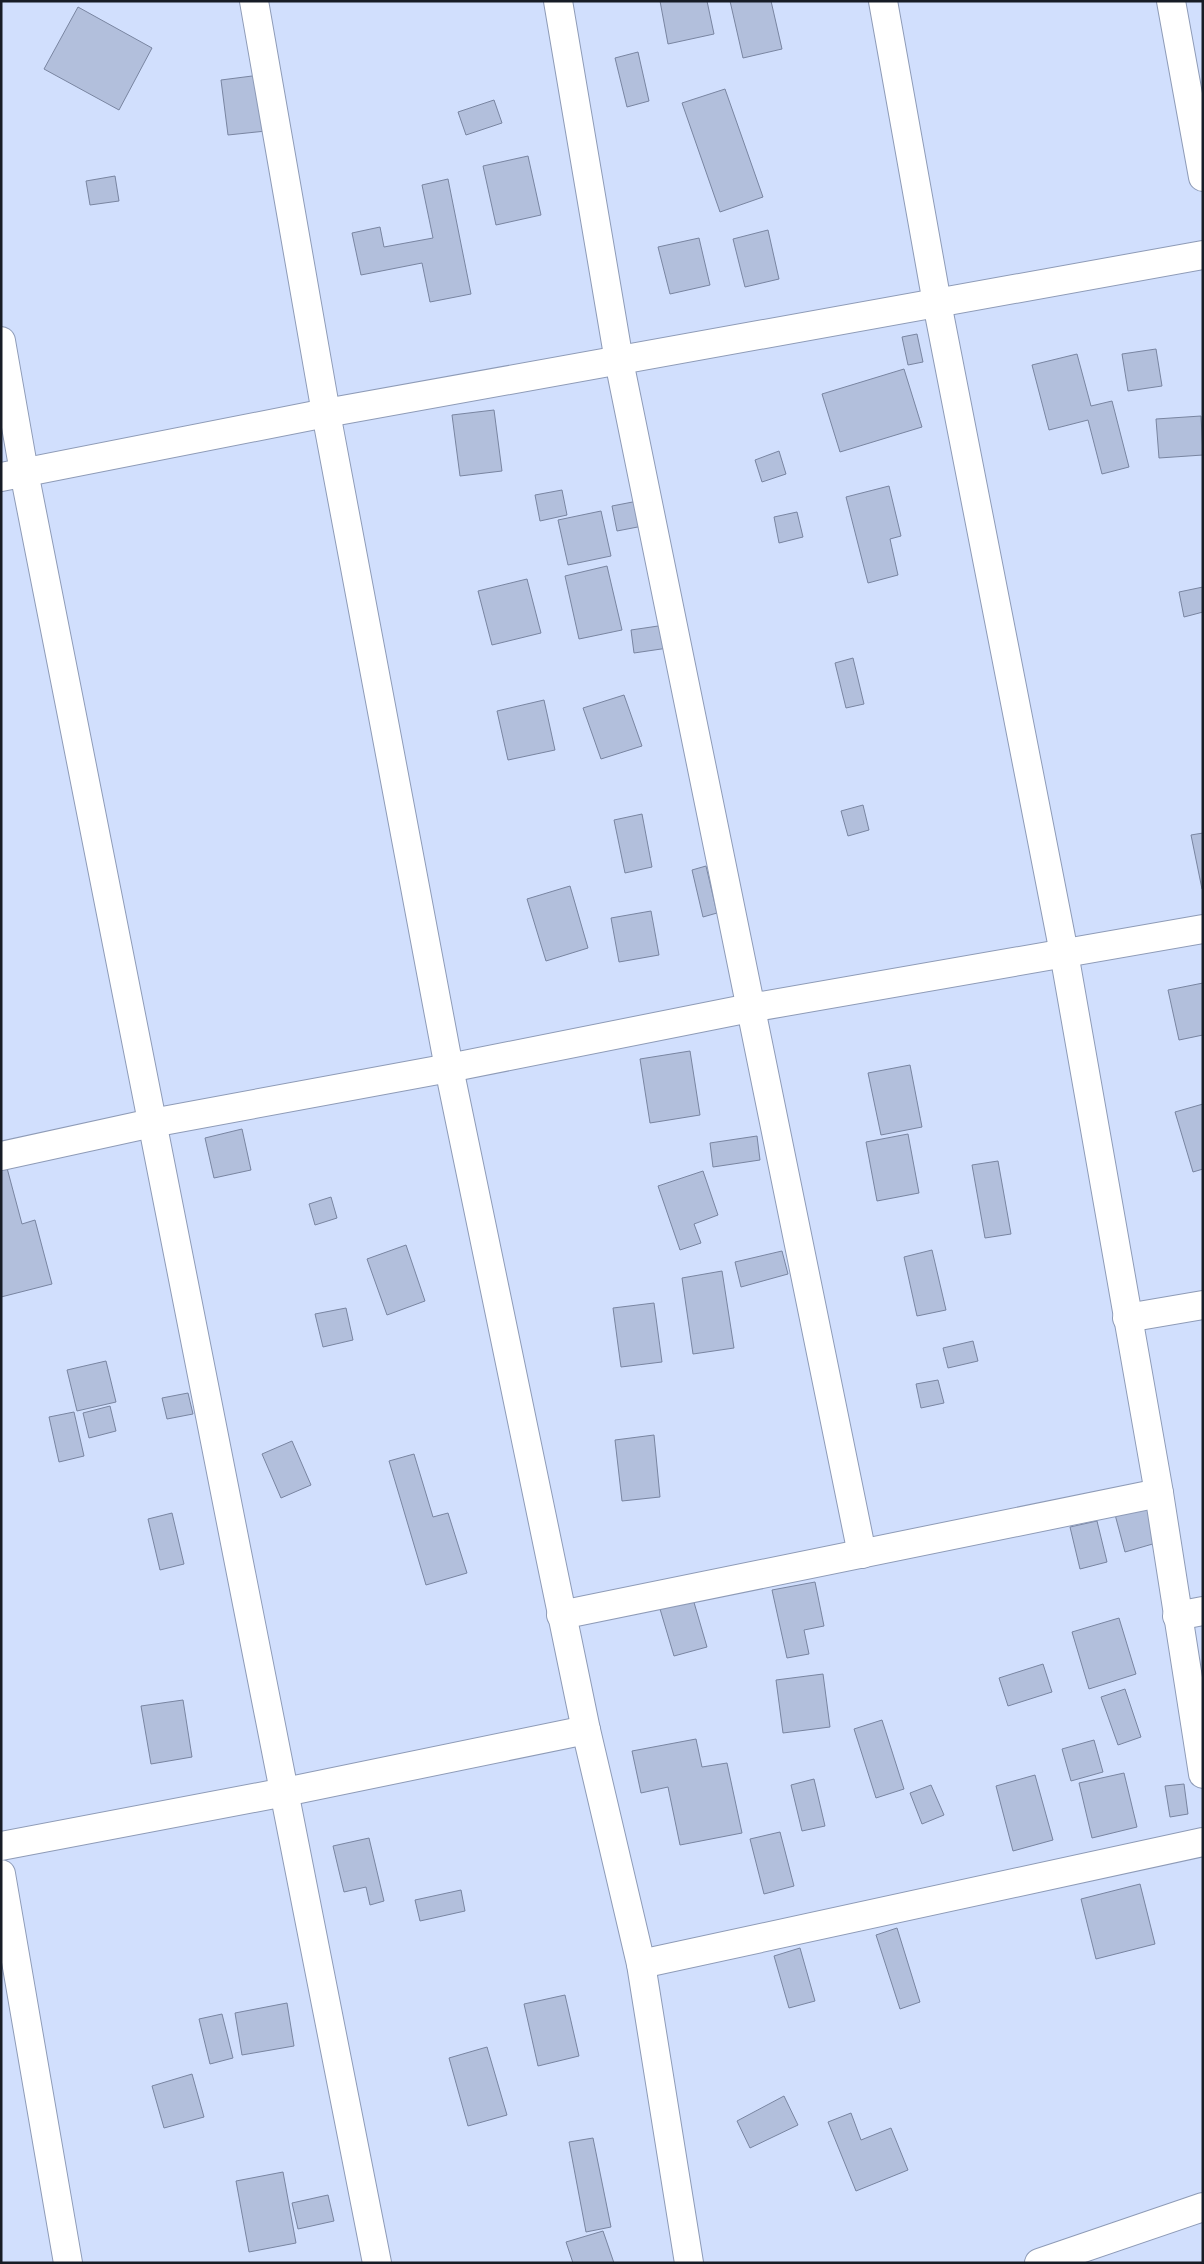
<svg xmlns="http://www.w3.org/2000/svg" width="1204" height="2264" viewBox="0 0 1204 2264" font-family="'Source Serif 4',serif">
<rect width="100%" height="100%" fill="#d1dffd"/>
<g fill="#b2bfdc" stroke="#7985a1">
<path d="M660,1H707L714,34L668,44Z"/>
<path d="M730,1H771L782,49L743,58Z"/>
<path d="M78,7L152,48L119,110L44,69Z"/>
<path d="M638,52L649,101L627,107L615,58Z"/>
<path d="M260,75L266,131L228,135L221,80Z"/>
<path d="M725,89L763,197L720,212L682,103Z"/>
<path d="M494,100L502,123L466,135L458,112Z"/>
<path d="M528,156L541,215L496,225L483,166Z"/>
<path d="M115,176L119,201L90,205L86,181Z"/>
<path d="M448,179L471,294L430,302L422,263L361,275L352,233L380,227L384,247L433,238L422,185Z"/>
<path d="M768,230L779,279L745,287L733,239Z"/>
<path d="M699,238L710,285L670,294L658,247Z"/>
<path d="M917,334L923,362L908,365L902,337Z"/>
<path d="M1156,349L1162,386L1128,391L1122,354Z"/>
<path d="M1077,354L1091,406L1112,401L1129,467L1102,474L1088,420L1049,430L1032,365Z"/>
<path d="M904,369L922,427L840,452L822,394Z"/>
<path d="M494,410L502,471L460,476L452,415Z"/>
<path d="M1201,416L1203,455L1159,458L1156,419Z"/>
<path d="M779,451L786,474L762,482L755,460Z"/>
<path d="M889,486L901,536L890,539L898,575L868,583L846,497Z"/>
<path d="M562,490L567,515L540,521L535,495Z"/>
<path d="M643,500L648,525L617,531L612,506Z"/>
<path d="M601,511L611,556L568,565L558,520Z"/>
<path d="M797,512L803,537L779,543L774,517Z"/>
<path d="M607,566L622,630L579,639L565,576Z"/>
<path d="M527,579L541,633L492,645L478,591Z"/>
<path d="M1203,587V612L1184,617L1179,592Z"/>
<path d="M665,625L668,648L634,653L631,630Z"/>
<path d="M853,658L864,704L846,708L835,663Z"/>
<path d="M624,695L642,746L601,759L583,708Z"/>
<path d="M544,700L555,750L508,760L497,711Z"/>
<path d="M863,805L869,830L848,836L841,811Z"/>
<path d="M642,814L652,867L625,873L614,820Z"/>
<path d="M1203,833V889H1202L1191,835Z"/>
<path d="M706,866L717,913L703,917L692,870Z"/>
<path d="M570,886L588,948L546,961L527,899Z"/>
<path d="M651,911L659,955L619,962L611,918Z"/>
<path d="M1203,983V1035L1179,1040L1168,990Z"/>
<path d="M690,1051L700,1115L650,1123L640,1059Z"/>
<path d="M910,1065L922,1127L881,1135L868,1073Z"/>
<path d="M1203,1104V1169L1193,1172L1175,1112Z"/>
<path d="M242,1129L251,1170L214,1178L205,1138Z"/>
<path d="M908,1134L919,1193L877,1201L866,1142Z"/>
<path d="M757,1136L760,1160L713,1167L710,1143Z"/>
<path d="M998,1161L1011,1234L985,1238L972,1165Z"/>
<path d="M7,1168L22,1224L35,1220L52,1284L1,1297V1169Z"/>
<path d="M703,1171L718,1215L694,1224L701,1243L680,1250L658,1186Z"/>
<path d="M331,1197L337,1218L315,1225L309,1204Z"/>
<path d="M406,1245L425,1301L387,1315L367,1259Z"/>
<path d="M932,1250L946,1310L917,1316L904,1257Z"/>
<path d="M782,1251L788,1274L741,1287L735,1262Z"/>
<path d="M722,1271L734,1348L693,1354L682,1278Z"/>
<path d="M654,1303L662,1362L621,1367L613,1308Z"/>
<path d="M346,1308L353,1340L323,1347L315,1314Z"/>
<path d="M973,1341L978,1361L948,1368L943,1348Z"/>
<path d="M106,1361L116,1402L77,1411L67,1370Z"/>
<path d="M938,1380L944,1403L921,1408L916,1384Z"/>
<path d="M188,1393L193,1414L167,1419L162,1398Z"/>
<path d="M110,1406L116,1431L89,1438L83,1413Z"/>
<path d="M74,1412L84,1456L59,1462L49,1417Z"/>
<path d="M654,1435L660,1497L622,1501L615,1440Z"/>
<path d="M292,1441L311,1485L281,1498L262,1454Z"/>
<path d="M414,1454L433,1517L448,1513L467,1573L426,1585L389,1461Z"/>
<path d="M1151,1497L1163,1541L1125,1552L1113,1507Z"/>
<path d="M172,1513L184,1564L160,1570L148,1519Z"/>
<path d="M1097,1521L1107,1562L1080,1569L1070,1527Z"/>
<path d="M815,1582L824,1626L804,1630L809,1654L787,1658L772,1590Z"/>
<path d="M693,1599L707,1647L674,1656L660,1609Z"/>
<path d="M1119,1618L1136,1674L1089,1689L1072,1632Z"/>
<path d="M1043,1664L1052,1692L1008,1706L999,1678Z"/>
<path d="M823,1674L830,1727L783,1733L776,1680Z"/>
<path d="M1125,1689L1141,1737L1118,1745L1101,1697Z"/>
<path d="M183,1700L192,1757L151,1764L141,1706Z"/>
<path d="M882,1720L904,1789L876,1798L854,1729Z"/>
<path d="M696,1739L702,1767L727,1763L742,1833L680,1845L668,1787L641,1793L632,1751Z"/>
<path d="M1094,1740L1103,1772L1071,1781L1062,1749Z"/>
<path d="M1124,1773L1137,1827L1092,1838L1079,1783Z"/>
<path d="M1035,1775L1053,1840L1013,1851L996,1786Z"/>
<path d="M814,1779L825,1826L802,1831L791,1785Z"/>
<path d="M1184,1784L1188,1814L1170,1817L1165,1786Z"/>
<path d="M931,1785L944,1815L922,1824L910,1793Z"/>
<path d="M780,1832L794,1886L764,1894L750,1839Z"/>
<path d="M369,1838L384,1901L370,1905L366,1887L344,1892L333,1846Z"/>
<path d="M1140,1884L1155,1944L1096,1959L1081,1899Z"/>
<path d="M461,1890L465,1911L420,1921L415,1900Z"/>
<path d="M897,1928L920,2002L900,2009L876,1935Z"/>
<path d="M800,1948L815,2001L789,2008L774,1956Z"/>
<path d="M565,1995L579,2056L538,2066L524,2004Z"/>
<path d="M287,2003L294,2046L242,2055L235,2013Z"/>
<path d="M222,2014L233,2058L210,2064L199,2019Z"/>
<path d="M487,2047L507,2115L468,2126L449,2058Z"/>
<path d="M192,2074L204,2117L164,2128L152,2086Z"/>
<path d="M784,2096L798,2125L750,2148L737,2121Z"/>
<path d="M851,2113L861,2140L891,2128L908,2170L856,2191L828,2122Z"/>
<path d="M593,2138L611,2227L586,2232L569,2142Z"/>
<path d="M283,2172L296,2243L249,2252L236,2181Z"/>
<path d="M328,2195L334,2221L298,2229L292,2203Z"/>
<path d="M603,2231L614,2263H573L566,2242Z"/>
</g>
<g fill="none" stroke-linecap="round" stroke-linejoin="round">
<g stroke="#8e9bb7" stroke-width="30">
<g id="minor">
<path d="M254,1L326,413L449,1068L586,1730L641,1964L689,2263"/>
<path d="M558,1L619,361L862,1554"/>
<path d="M883,1L937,303L1064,953L1159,1493L1203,1774"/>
<path d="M1171,1L1203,177"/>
<path d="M1,341L24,472L377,2263"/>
<path d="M1,477L326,413L1203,255"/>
<path d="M1,1156L152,1123L449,1068L750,1008L1203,929"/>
<path d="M1127,1318L1203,1305"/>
<path d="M561,1615L1159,1493"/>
<path d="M1177,1616L1203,1611"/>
<path d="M1,1846L285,1792L586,1730"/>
<path d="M1,1874L68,2263"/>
<path d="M641,1964L1203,1842"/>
<path d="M1039,2263L1203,2207"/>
</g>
</g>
<use href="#minor" stroke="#fff" stroke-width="28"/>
</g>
<rect width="1204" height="2264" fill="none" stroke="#171c26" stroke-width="5"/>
</svg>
